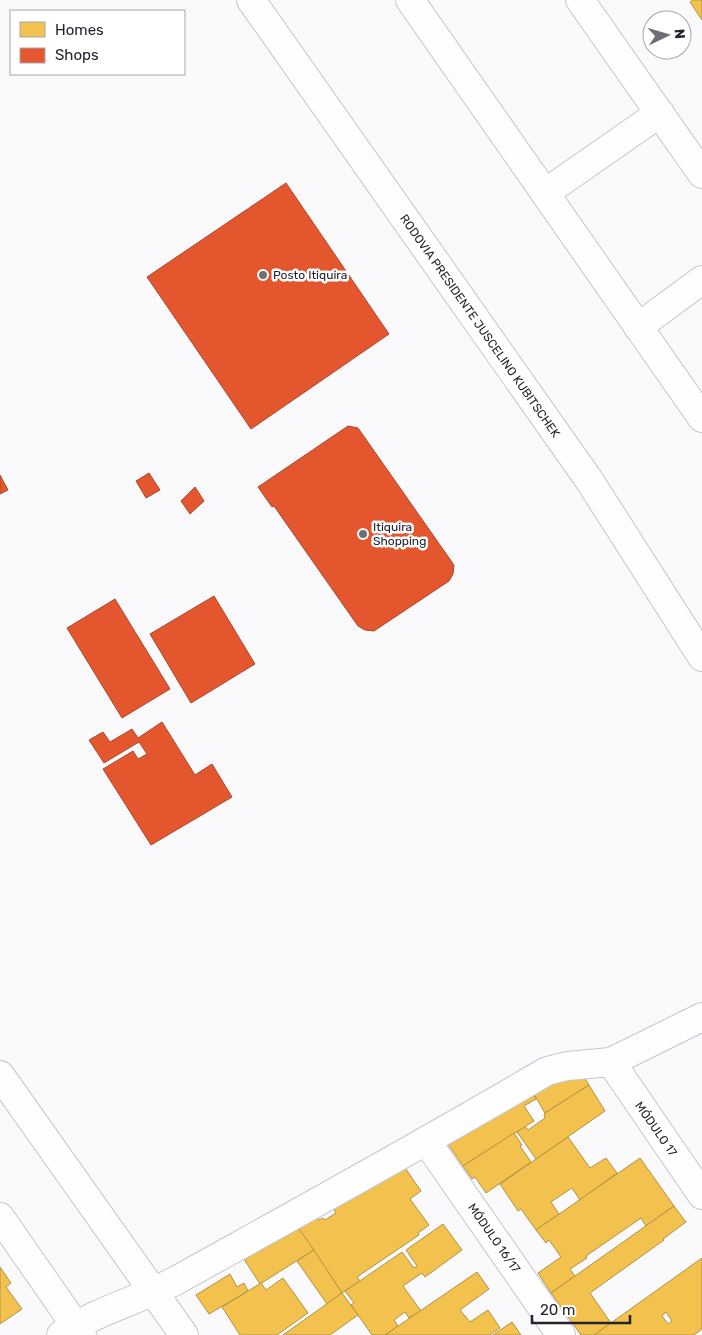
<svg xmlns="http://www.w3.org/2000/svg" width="702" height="1335" viewBox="0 0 702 1335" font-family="Rubik,sans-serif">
<rect width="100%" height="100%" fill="#fafafd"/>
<g fill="#f2c14e" stroke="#b49244" fill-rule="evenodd">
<path d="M693,0H702V20L690,2Z"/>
<path d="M556,1075L584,1077L589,1085L545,1113L531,1089Z"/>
<path d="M589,1085L605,1111L536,1159L517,1132L525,1126L528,1130L545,1118L544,1115L545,1113Z"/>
<path d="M531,1089L536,1099L524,1106L534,1121L463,1166L445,1140Z"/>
<path d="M514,1133L522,1145L520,1146L531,1162L486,1193L475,1177L472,1179L463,1166Z"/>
<path d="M568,1137L590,1168L606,1158L617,1173L580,1200L572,1188L551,1202L559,1214L536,1230L521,1209L518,1211L500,1184Z"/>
<path d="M640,1158L674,1206L646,1226L641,1218L586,1256L587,1258L570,1269L575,1276L551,1293L538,1273L561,1257L549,1240L546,1243L536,1230Z"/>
<path d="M401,1162L421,1191L410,1199L429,1225L418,1233L419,1235L357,1277L360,1281L342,1293L294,1222L313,1212L319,1220L323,1218L325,1220L336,1213L333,1208L324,1214L319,1208Z"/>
<path d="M674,1206L686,1222L663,1239L664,1240L590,1293L611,1323L594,1335H581L551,1293Z"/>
<path d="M295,1223L314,1250L260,1284L240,1253Z"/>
<path d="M443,1224L462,1250L425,1277L422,1273L403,1286L421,1311L409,1318L405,1312L394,1320L398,1326L385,1335H372L351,1305L354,1303L345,1291L402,1252L414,1268L417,1266L406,1250Z"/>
<path d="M314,1250L342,1293L327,1304L297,1261Z"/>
<path d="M702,1258V1329L694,1335H594ZM666,1312L672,1321L668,1324L662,1316Z"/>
<path d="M0,1267L11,1283L6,1287L22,1309L0,1324Z"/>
<path d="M477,1272L489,1289L460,1310L470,1322L488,1310L500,1328L490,1335H385Z"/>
<path d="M230,1274L237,1287L244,1283L248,1291L209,1314L196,1295Z"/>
<path d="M283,1278L308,1313L277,1335H240L222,1307L261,1283L266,1290Z"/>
<path d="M342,1293L358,1315L330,1335H283Z"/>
<path d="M512,1322L521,1335H493Z"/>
</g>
<g fill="#e4572e" stroke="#aa482e">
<path d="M286,183L389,334L251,429L147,277Z"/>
<path d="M348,426L358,428L454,565L453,574L449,581L374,631L365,630L358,626L274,506L272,507L258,487Z"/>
<path d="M149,473L160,490L146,498L136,481Z"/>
<path d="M0,475L8,490L0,494Z"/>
<path d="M195,487L204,501L190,514L181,501Z"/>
<path d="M214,596L255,664L191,703L150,634Z"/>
<path d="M115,599L170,689L122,718L67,628Z"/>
<path d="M162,722L195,775L212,764L232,797L151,845L103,769L133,751L138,759L147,754L139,742L104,763L89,740L103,732L110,742L132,729L138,738Z"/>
</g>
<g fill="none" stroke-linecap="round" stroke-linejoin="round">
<g stroke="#c5c6cc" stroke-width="30">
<g id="minor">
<path d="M580,0L702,174"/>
<path d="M545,193L660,113"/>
<path d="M638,327L702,280"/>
<path d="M611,1062L702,1195"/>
<path d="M427,1142L561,1335"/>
<path d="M61,1335C96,1311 139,1300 177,1280C301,1211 425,1143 547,1071L567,1066L611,1062L702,1017"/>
</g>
</g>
<g stroke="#c5c6cc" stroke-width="30">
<g id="tertiary">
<path d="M0,1075L184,1335"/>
<path d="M0,1217L82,1335"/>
</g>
</g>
<g stroke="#c5c6cc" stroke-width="30">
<g id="trunk">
<path d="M251,0L589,480L702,657"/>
<path d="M410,0L702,418"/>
</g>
</g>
<use href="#minor" stroke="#fefeff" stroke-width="28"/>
<use href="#tertiary" stroke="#fefeff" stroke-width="28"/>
<use href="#trunk" stroke="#fefeff" stroke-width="28"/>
</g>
<g fill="#6e6f76" stroke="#fff" stroke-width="2">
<circle cx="263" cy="275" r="5"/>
<circle cx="363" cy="534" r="5"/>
</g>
<g text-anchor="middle" stroke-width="5" stroke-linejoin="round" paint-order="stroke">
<g font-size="12" fill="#23242d" stroke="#fff" text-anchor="start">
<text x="273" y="279">Posto Itiquira</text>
<text x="373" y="531">Itiquira<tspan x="373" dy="14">Shopping</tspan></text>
</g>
<g font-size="12" fill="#23242d" stroke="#fff">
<text transform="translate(480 326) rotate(55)" y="4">RODOVIA PRESIDENTE JUSCELINO KUBITSCHEK</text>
<text transform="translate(656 1129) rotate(55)" y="4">MÓDULO 17</text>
<text transform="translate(494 1238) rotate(55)" y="4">MÓDULO 16/17</text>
</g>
</g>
<rect x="10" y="10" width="175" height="65" fill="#ffffff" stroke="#a7a7ab"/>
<rect x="20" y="22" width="25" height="15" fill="#f2c14e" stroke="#a7a7ab"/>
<text x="55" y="35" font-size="15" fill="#23242d">Homes</text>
<rect x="20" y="48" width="25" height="15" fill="#e4572e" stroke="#a7a7ab"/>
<text x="55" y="60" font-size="15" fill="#23242d">Shops</text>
<g transform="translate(667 35) rotate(85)"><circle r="24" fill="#ffffff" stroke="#a7a7ab"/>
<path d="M0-4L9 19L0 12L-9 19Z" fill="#6e6f76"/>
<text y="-8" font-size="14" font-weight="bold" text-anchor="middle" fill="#23242d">N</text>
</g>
<path d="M532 1315v8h98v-8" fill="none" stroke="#23242d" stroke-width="2.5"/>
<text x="540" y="1315" font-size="15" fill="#23242d" stroke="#ffffff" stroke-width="4" paint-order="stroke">20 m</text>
</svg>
